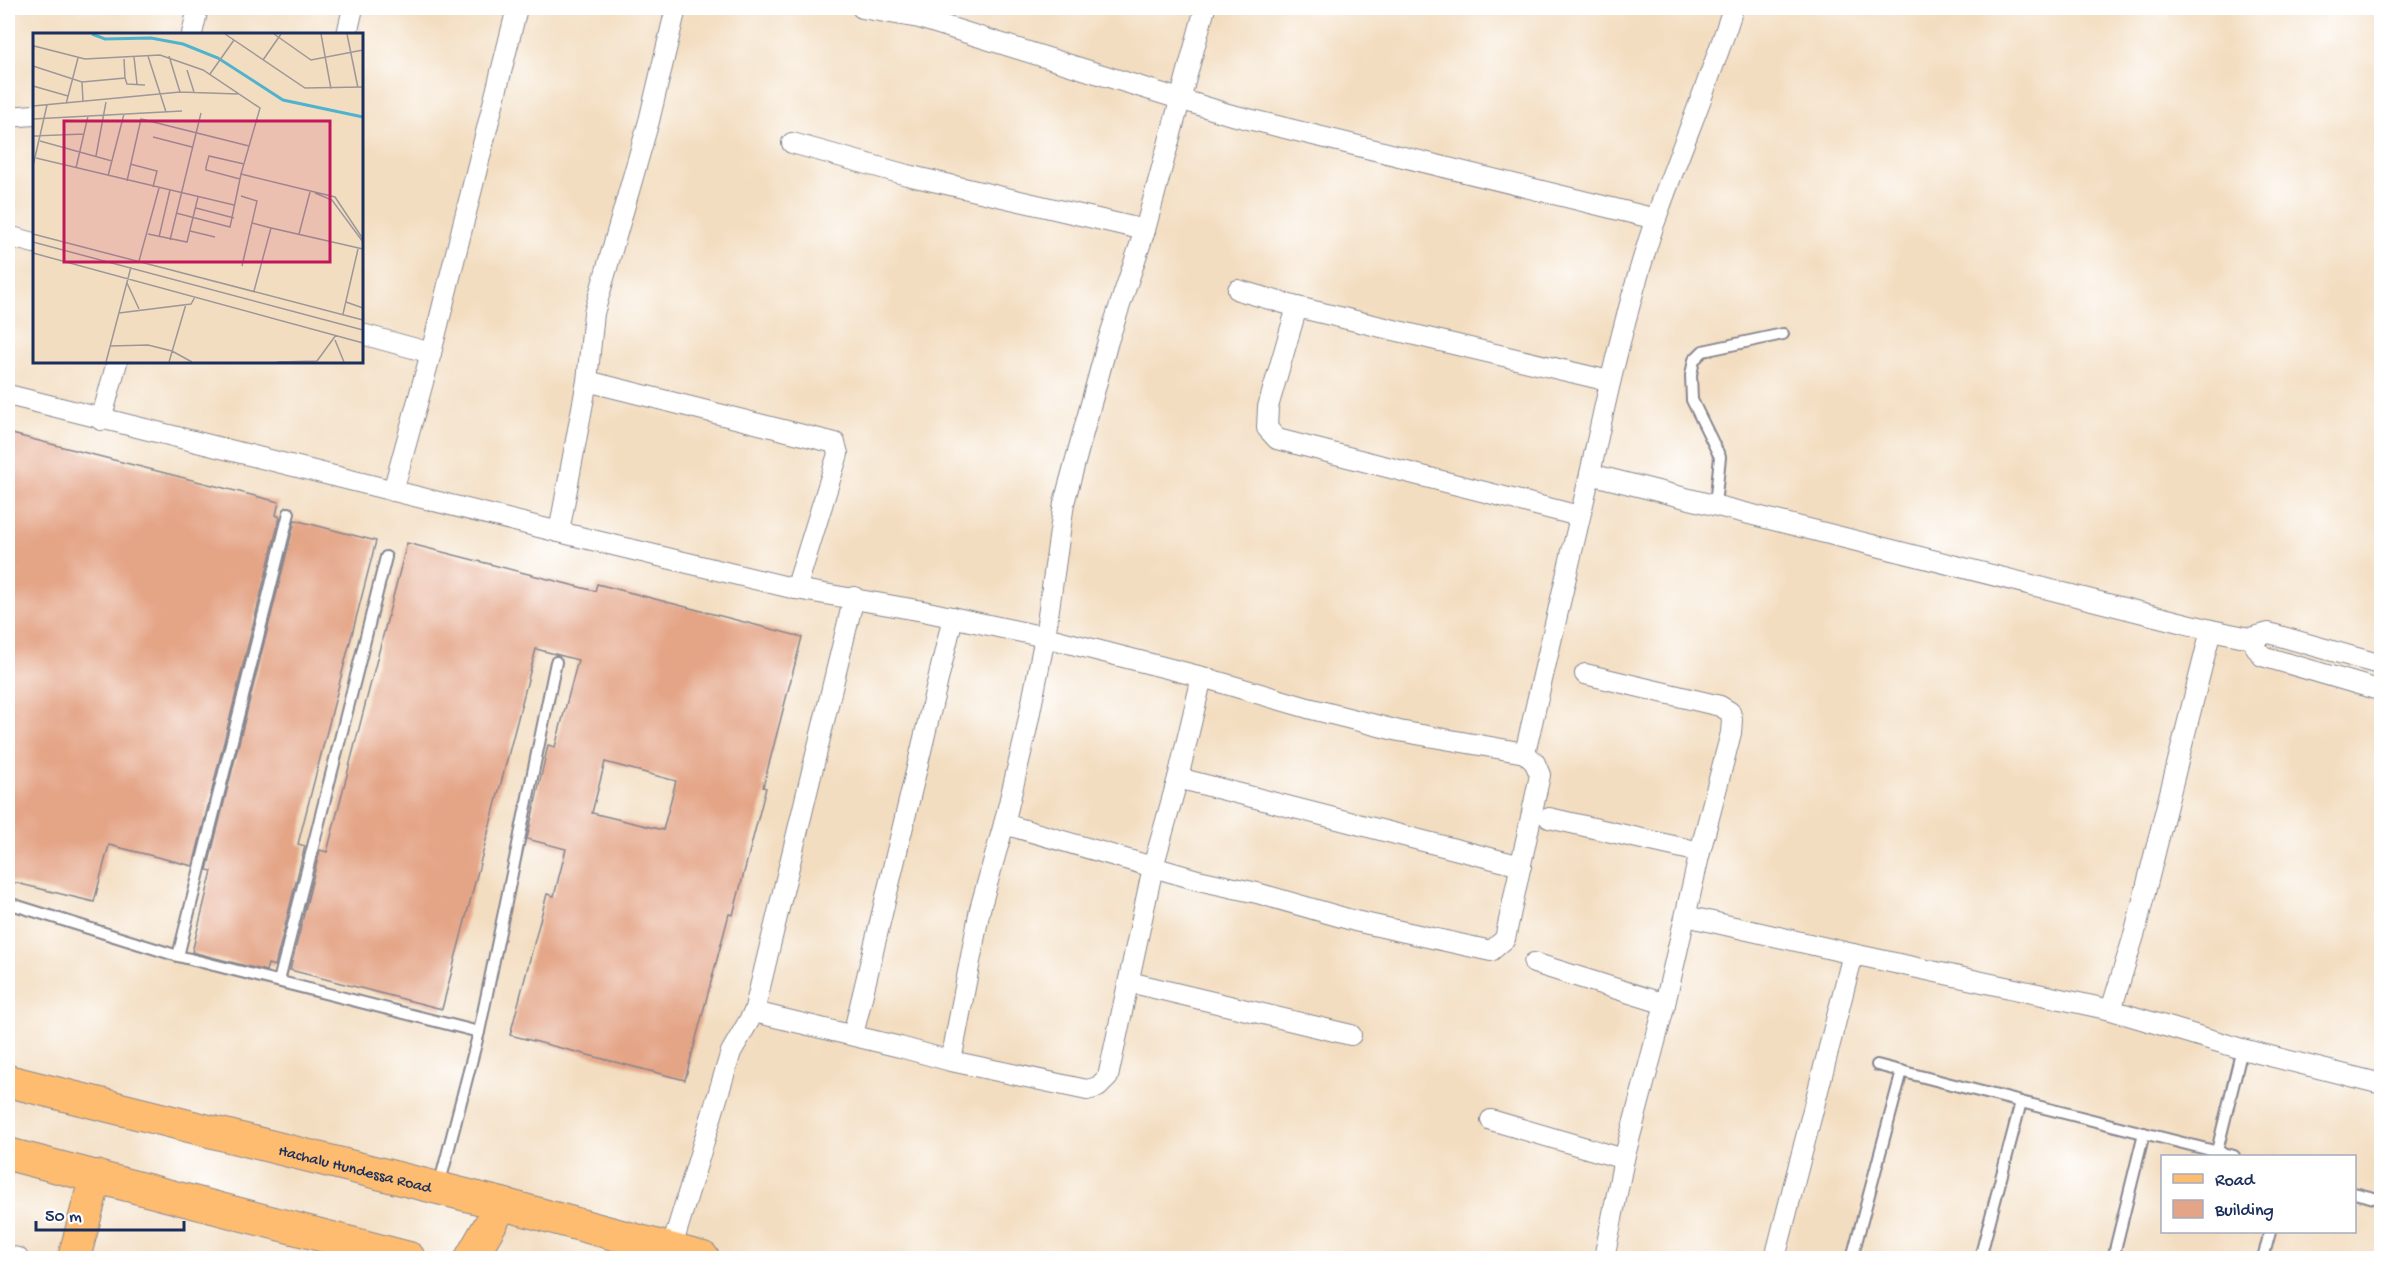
<svg xmlns="http://www.w3.org/2000/svg" width="2389" height="1266" viewBox="0 0 2389 1266" font-family="'Gochi Hand',sans-serif">
<rect width="100%" height="100%" fill="#fff"/>
<filter id="ink" filterUnits="userSpaceOnUse"><feTurbulence type="fractalNoise" baseFrequency=".0167" numOctaves="2"/><feDisplacementMap in="SourceGraphic" scale="12" xChannelSelector="R" yChannelSelector="G"/><feConvolveMatrix kernelMatrix="1 2 1 2 8 2 1 2 1" color-interpolation-filters="sRGB"/></filter>
<filter id="wash" filterUnits="userSpaceOnUse"><feTurbulence type="fractalNoise" baseFrequency=".008" numOctaves="4" result="noise"/><feDisplacementMap in="SourceGraphic" scale="24" xChannelSelector="R" yChannelSelector="G"/><feGaussianBlur stdDeviation="1.35" result="paint"/><feColorMatrix in="noise" values="0 0 0 0 0 0 0 0 0 0 0 0 0 0 0 0 0 1.4 0 .05"/><feComposite in="paint" operator="in"/></filter>
<g filter="url(#wash)">
<rect width="100%" height="100%" fill="#f3ddc0"/>
<g id="blocks">
<g fill="#e4a486" fill-rule="evenodd">
<path d="M8,433L279,502L276,515L280,517L193,866L109,845L94,902L8,881Z"/>
<path d="M295,520L376,541L298,844L305,846L275,966L268,964L266,971L192,952L212,871L207,870Z"/>
<path d="M407,543L595,591L597,584L802,637L763,787L766,788L733,915L729,914L685,1080L510,1035L547,894L554,896L566,849L527,839L548,745L555,747L578,660L536,649L442,1009L290,970L320,850L327,852ZM605,762L676,781L663,830L592,813Z"/>
</g>
</g>
</g>
<g filter="url(#ink)">
<use href="#blocks" fill-opacity="0" stroke="#87868f" stroke-width="1.5"/>
<g fill="none" stroke-linecap="round" stroke-linejoin="round">
<g stroke="#87868f" stroke-width="14">
<g id="service">
<path d="M1715,505L1720,457L1692,400L1691,375L1694,360L1703,351L1783,334"/>
<path d="M8,903L178,956L479,1032L556,662"/>
<path d="M178,956L289,513"/>
<path d="M279,981L386,557"/>
<path d="M1877,1065L2021,1102"/>
<path d="M2217,1151L2242,1049"/>
<path d="M439,1186L479,1032"/>
<path d="M2354,1193L2382,1200"/>
<path d="M1852,1258L1902,1071"/>
<path d="M1980,1258L2021,1102L2234,1156"/>
<path d="M2113,1258L2144,1133"/>
<path d="M2263,1258L2270,1232"/>
</g>
</g>
<g stroke="#87868f" stroke-width="22">
<g id="minor">
<path d="M862,8L919,18L1228,114L1656,219"/>
<path d="M192,34L198,8"/>
<path d="M347,34L353,8"/>
<path d="M8,117L34,115"/>
<path d="M792,143L907,175L1145,230"/>
<path d="M8,236L34,243"/>
<path d="M1238,290L1297,307"/>
<path d="M362,334L431,353"/>
<path d="M587,381L835,443L838,454L796,589"/>
<path d="M8,395L559,532L796,589L923,611L1045,637L1202,677L1308,708L1399,731L1525,753L1535,763L1540,775L1505,939L1491,951L1355,921L1257,893L1198,880L1004,824"/>
<path d="M101,420L117,362"/>
<path d="M1590,474C1608,388 1628,301 1656,218C1681,147 1711,79 1733,8"/>
<path d="M393,491L431,353L517,8"/>
<path d="M1579,516L1277,439L1267,428L1268,407L1297,307L1609,381"/>
<path d="M559,532L587,381L594,313L649,121L676,8"/>
<path d="M2250,638L2262,656L2382,691"/>
<path d="M1585,674L1720,706L1730,712L1732,719L1731,733L1700,852L1665,1004L1624,1159L1604,1258"/>
<path d="M1525,753L1590,474L2211,630L2250,638L2269,633L2382,665"/>
<path d="M1178,778L1521,866"/>
<path d="M1549,818L1700,852"/>
<path d="M1686,916L1853,954"/>
<path d="M1534,963L1665,1004"/>
<path d="M1129,982L1351,1035"/>
<path d="M2111,1010L2135,932L2211,630"/>
<path d="M754,1012L900,1047L951,1061L1087,1090L1098,1087L1108,1077L1153,867L1178,778L1202,677"/>
<path d="M853,1035L953,617"/>
<path d="M951,1061L980,909L1004,824L1026,732L1045,637L1064,503L1108,341L1145,230L1205,8"/>
<path d="M1491,1120L1624,1159"/>
<path d="M671,1250L731,1052L754,1012L854,597"/>
<path d="M8,1256L18,1258"/>
<path d="M1775,1258L1853,954L2111,1010L2242,1049L2382,1084"/>
</g>
</g>
<g stroke="#87868f" stroke-width="34">
<g id="primary">
<path id="s1" d="M8,1081L502,1204L703,1258"/>
<path d="M8,1154L409,1258"/>
<path d="M74,1258L96,1176"/>
<path d="M471,1258L502,1204"/>
</g>
</g>
<use href="#service" stroke="#fff" stroke-width="10"/>
<use href="#minor" stroke="#fff" stroke-width="20"/>
<use href="#primary" stroke="#febc70" stroke-width="32"/>
</g>
</g>
<g text-anchor="middle" stroke-width="4.5" stroke-linejoin="round" paint-order="stroke">
<g font-size="16" fill="#1b2f5e" stroke="#fff">
<text dy="6" stroke="none"><textPath href="#s1" startOffset="358">Hachalu Hundessa Road</textPath></text>
</g>
</g>
<g transform="translate(33 33)">
<rect width="330" height="330" fill="#f3ddc0"/>
<path fill="none" stroke="#4fb3ce" stroke-width="3" d="M59,1L72,6L118,5L150,11L185,25L250,67L330,84"/>
<path fill="none" stroke="#9d9799" stroke-width="1.5" d="M192,1L272,55L330,54M241,1L278,27L330,17M288,1L298,56M314,1L325,55M0,18L1,13L52,26L127,22L170,37L227,75L208,141M115,23L133,79M136,23L147,59M101,24L104,51M230,27L248,1M0,33L49,49L92,45L91,26M154,37L161,59M177,41L201,7M92,45L94,51L112,52M49,49L50,69M0,53L35,63M33,71L45,25M0,73L147,59L205,61M0,86L149,78M0,103L51,101M120,104L159,114M7,108L79,128M63,123L73,69M3,125L201,172M97,131L124,138L120,154M0,133L14,72M43,135L55,83M75,143L91,81M207,146L173,137V134L176,123L211,131M94,148L108,86L216,113M282,160L299,167L330,209M208,163L224,168L209,233M163,175L201,185M143,180L197,194L208,141L302,164L330,206M219,190L238,195M157,198L182,204M0,201L330,287M115,201L154,209L165,164M266,201L277,159M126,204L137,157M137,207L168,80M0,209L330,297M0,220L330,310M106,228L126,155M94,250L106,276M221,258L238,195L330,216M313,269L330,275M86,280L158,271L162,264M310,281L325,216M302,307L311,329M77,313L115,312L139,318L159,329M73,329L98,234M136,329L153,271M244,329L284,328L303,302"/>
<path fill="#c2185b" fill-opacity="0.15" stroke="#c2185b" stroke-width="3" d="M31,88H297V229H31Z"/>
<rect width="330" height="330" fill="none" stroke="#1b2f5e" stroke-width="3"/>
</g>
<rect width="2389" height="1266" fill="none" stroke="#fff" stroke-width="30"/>
<rect x="2161" y="1155" width="195" height="78" fill="#ffffff" stroke="#a4acbf" stroke-width="1.5"/>
<rect x="2173" y="1174" width="30" height="9" fill="#febc70" stroke="#a4acbf" stroke-width="1.5"/>
<text x="2215" y="1185" font-size="18" fill="#1b2f5e">Road</text>
<rect x="2173" y="1200" width="30" height="18" fill="#e4a486" stroke="#a4acbf" stroke-width="1.5"/>
<text x="2215" y="1215" font-size="18" fill="#1b2f5e">Building</text>
<path d="M36 1221v9h148v-9" fill="none" stroke="#1b2f5e" stroke-width="3"/>
<text x="45" y="1221" font-size="18" fill="#1b2f5e" stroke="#ffffff" stroke-width="4.5" paint-order="stroke">50 m</text>
</svg>
